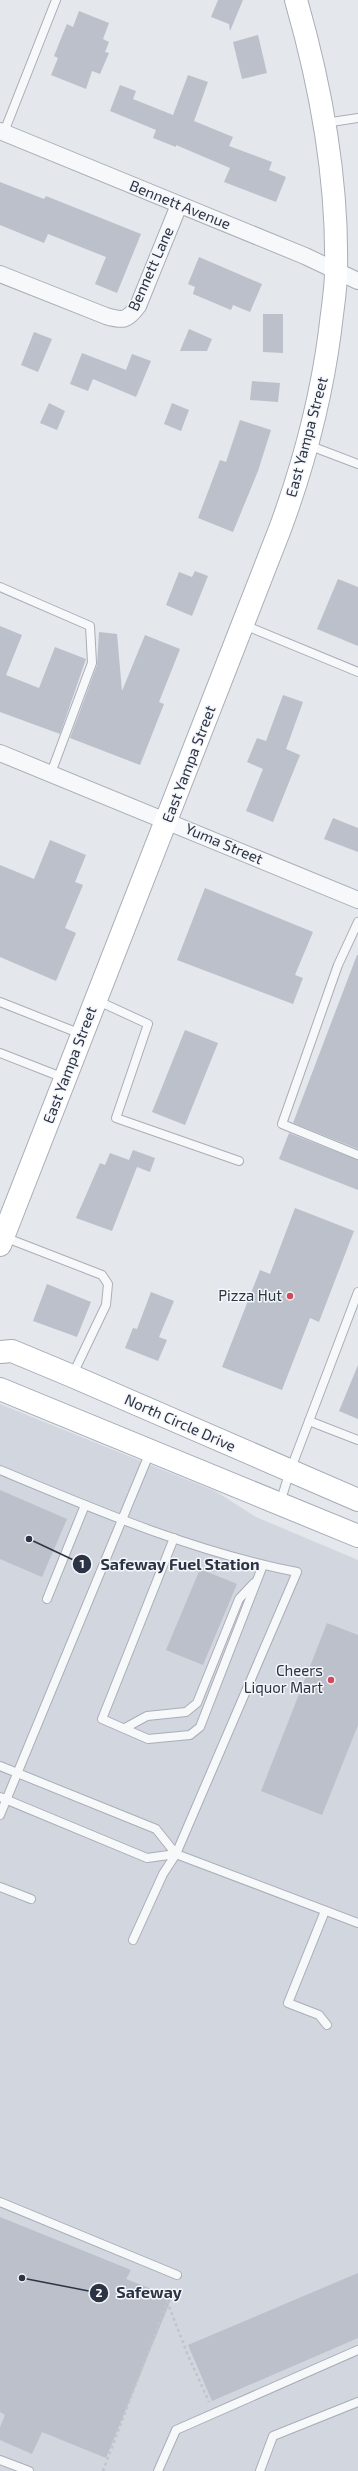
<svg xmlns="http://www.w3.org/2000/svg" width="358" height="2471" viewBox="0 0 358 2471" font-family="'Exo 2',sans-serif">
<rect width="100%" height="100%" fill="#e4e7ec"/>
<path fill="#d2d6de" d="M0,1404L215,1491L256,1517L358,1560V2471H0Z"/>
<g fill="#bbc0ca">
<path d="M218,0H243L230,31L229,24L211,17Z"/>
<path d="M79,11L109,23L103,39L109,42L105,52L109,53L100,74L92,71L86,89L51,75L58,58L54,56L62,36L67,24L73,27Z"/>
<path d="M258,35L267,73L242,79L233,42Z"/>
<path d="M188,75L208,82L194,121L233,137L229,146L272,162L269,170L286,177L276,202L224,182L230,168L176,145V147L153,138L156,130L110,111L120,85L136,91L133,99L173,115Z"/>
<path d="M0,182L44,199L46,196L141,234L117,293L95,284L106,257L48,234L44,243L0,225Z"/>
<path d="M199,257L262,284L250,312L233,305L231,310L193,294L195,287L188,284Z"/>
<path d="M263,314H283V353L263,352Z"/>
<path d="M189,329L212,339L207,351H180Z"/>
<path d="M34,332L52,339L38,372L21,365Z"/>
<path d="M82,353L126,370L132,354L151,361L136,397L93,379L88,391L70,384Z"/>
<path d="M252,381L280,383L278,402L250,400Z"/>
<path d="M49,403L65,411L57,430L40,423Z"/>
<path d="M172,403L189,410L181,431L164,424Z"/>
<path d="M240,420L271,430L258,471L233,532L198,518L220,460L226,462Z"/>
<path d="M195,571L208,576L192,616L166,605L179,572L192,577Z"/>
<path d="M338,579L358,587V646L317,629Z"/>
<path d="M0,626L22,635L6,675L39,688L55,647L86,659L60,734L0,712Z"/>
<path d="M99,632L117,634L122,691L145,635L180,649L159,702L164,704L140,765L70,738L97,665Z"/>
<path d="M283,695L303,702L286,749L300,755L273,822L246,811L263,769L247,762L257,738L266,741Z"/>
<path d="M333,818L358,828V852L324,839Z"/>
<path d="M50,840L86,855L75,882L83,885L65,928L76,933L56,981L0,957V865L34,879Z"/>
<path d="M205,888L313,932L295,975L303,978L293,1004L177,960Z"/>
<path d="M357,955H358V1149L293,1123Z"/>
<path d="M185,1030L218,1043L185,1125L152,1112Z"/>
<path d="M289,1133L358,1160V1190L279,1159Z"/>
<path d="M133,1150L155,1158L150,1172L137,1167L112,1231L76,1218L100,1163L105,1165L110,1153L129,1160Z"/>
<path d="M295,1208L354,1231L319,1322L310,1318L282,1390L222,1367L260,1270L270,1274Z"/>
<path d="M47,1284L91,1302L77,1337L33,1321Z"/>
<path d="M151,1292L174,1301L159,1337L167,1340L158,1361L125,1348L133,1328L137,1329Z"/>
<path d="M358,1365V1419L339,1411Z"/>
<path d="M0,1490L67,1519L42,1577L0,1559Z"/>
<path d="M200,1569L237,1584L203,1665L166,1650Z"/>
<path d="M327,1623L358,1635V1725L322,1815L261,1791Z"/>
<path d="M0,2217L131,2270L126,2279L172,2297L106,2458L42,2432L32,2454L0,2440V2427L5,2415L0,2412Z"/>
<path d="M358,2273V2338L212,2401L188,2345Z"/>
</g>
<g fill="none" stroke-linecap="round" stroke-linejoin="round">
<g stroke="#a9aeb7" stroke-width="10">
<g id="lane">
<path d="M325,123L358,118"/>
<path d="M4,132L56,0"/>
<path d="M308,445L358,464"/>
<path d="M0,587L90,626L92,663L51,773"/>
<path d="M244,625L358,672"/>
<path d="M358,922L338,965L282,1124L358,1155"/>
<path d="M96,1000L148,1024L116,1118L239,1161"/>
<path d="M0,1002L81,1034"/>
<path d="M0,1053L64,1078"/>
<path d="M4,1237L102,1275L108,1284L106,1305L72,1376"/>
<path d="M309,1421L358,1440"/>
<path d="M0,1470C96,1510 194,1552 297,1572L176,1854L163,1874L133,1940"/>
<path d="M280,1503L290,1471L358,1292"/>
<path d="M174,1538L102,1719L148,1739L190,1735L200,1727L263,1565"/>
<path d="M47,1599L85,1505"/>
<path d="M125,1728L147,1716L186,1712L197,1703L239,1599L254,1583"/>
<path d="M0,1766L156,1829L176,1854L147,1858L0,1797"/>
<path d="M0,1815L150,1452"/>
<path d="M176,1854L358,1923"/>
<path d="M0,1887L31,1899"/>
<path d="M325,1911L288,2003L319,2015L327,2025"/>
<path d="M0,2202L177,2275"/>
<path d="M0,2460L29,2471"/>
<path d="M158,2471L176,2430L358,2350"/>
<path d="M260,2471L273,2436L358,2402"/>
</g>
</g>
<g stroke="#a9aeb7" stroke-width="18">
<g id="street">
<path d="M0,131L305,256L358,281"/>
<path d="M0,274L106,316C123,321 127,321 138,306L179,205"/>
<path d="M0,753L358,900"/>
</g>
</g>
<g stroke="#a9aeb7" stroke-width="24">
<path id="secondary" d="M0,1245L280,529C304,464 321,400 330,331C332,311 336,291 336,271C338,180 321,87 296,0"/>
</g>
<g stroke="#a3abb8" stroke-width="24">
<g id="primary">
<path d="M0,1352L12,1351L72,1376L358,1500"/>
<path d="M0,1389L358,1536"/>
</g>
</g>
<g stroke="#c2c5cb" stroke-width="2.5" stroke-dasharray="3 3" stroke-linecap="butt">
<path d="M167,2301L187,2353L209,2402"/>
<path d="M103,2471L173,2286"/>
</g>
<use href="#lane" stroke="#f7f8fa" stroke-width="8"/>
<use href="#street" stroke="#f7f8fa" stroke-width="16"/>
<use href="#secondary" stroke="#fff" stroke-width="22"/>
<use href="#primary" stroke="#fff" stroke-width="22"/>
</g>
<g fill="#d1495b" stroke="#f4f6f9" stroke-width="1.5">
<circle cx="290" cy="1296" r="4"/>
<circle cx="331" cy="1680" r="4"/>
</g>
<g text-anchor="middle" stroke-width="3" stroke-linejoin="round" paint-order="stroke">
<g font-size="15" fill="#2b3445" stroke="#f4f6f9">
<text transform="translate(180 205) rotate(22)" y="5">Bennett Avenue</text>
<text transform="translate(151 269) rotate(-66)" y="5">Bennett Lane</text>
<text transform="translate(307 437) rotate(-75)" y="5">East Yampa Street</text>
<text transform="translate(189 764) rotate(-69)" y="5">East Yampa Street</text>
<text transform="translate(224 844) rotate(23)" y="5">Yuma Street</text>
<text transform="translate(70 1065) rotate(-69)" y="5">East Yampa Street</text>
<text transform="translate(180 1423) rotate(24)" y="5">North Circle Drive</text>
</g>
<g font-size="15" fill="#2b3445" stroke="#f4f6f9" text-anchor="end">
<text x="282" y="1301">Pizza Hut</text>
<text x="323" y="1676">Cheers<tspan x="323" dy="17">Liquor Mart</tspan></text>
</g>
</g>
<path fill="none" stroke="#2b3445" stroke-width="1.5" d="M29 1539L82 1564M22 2278L99 2293"/>
<g fill="#2b3445" stroke="#f4f6f9" stroke-width="1.5">
<circle cx="29" cy="1539" r="4"/>
<circle cx="22" cy="2278" r="4"/>
<circle cx="82" cy="1564" r="10"/>
<circle cx="99" cy="2293" r="10"/>
</g>
<g font-size="12" text-anchor="middle" font-weight="bold" fill="#fff">
<text x="82" y="1568">1</text>
<text x="99" y="2297">2</text>
</g>
<g font-size="16" text-anchor="middle" font-weight="bold" fill="#2b3445" stroke="#f4f6f9" stroke-width="3" stroke-linejoin="round" paint-order="stroke">
<text x="180" y="1570">Safeway Fuel Station</text>
<text x="149" y="2298">Safeway</text>
</g>
</svg>
